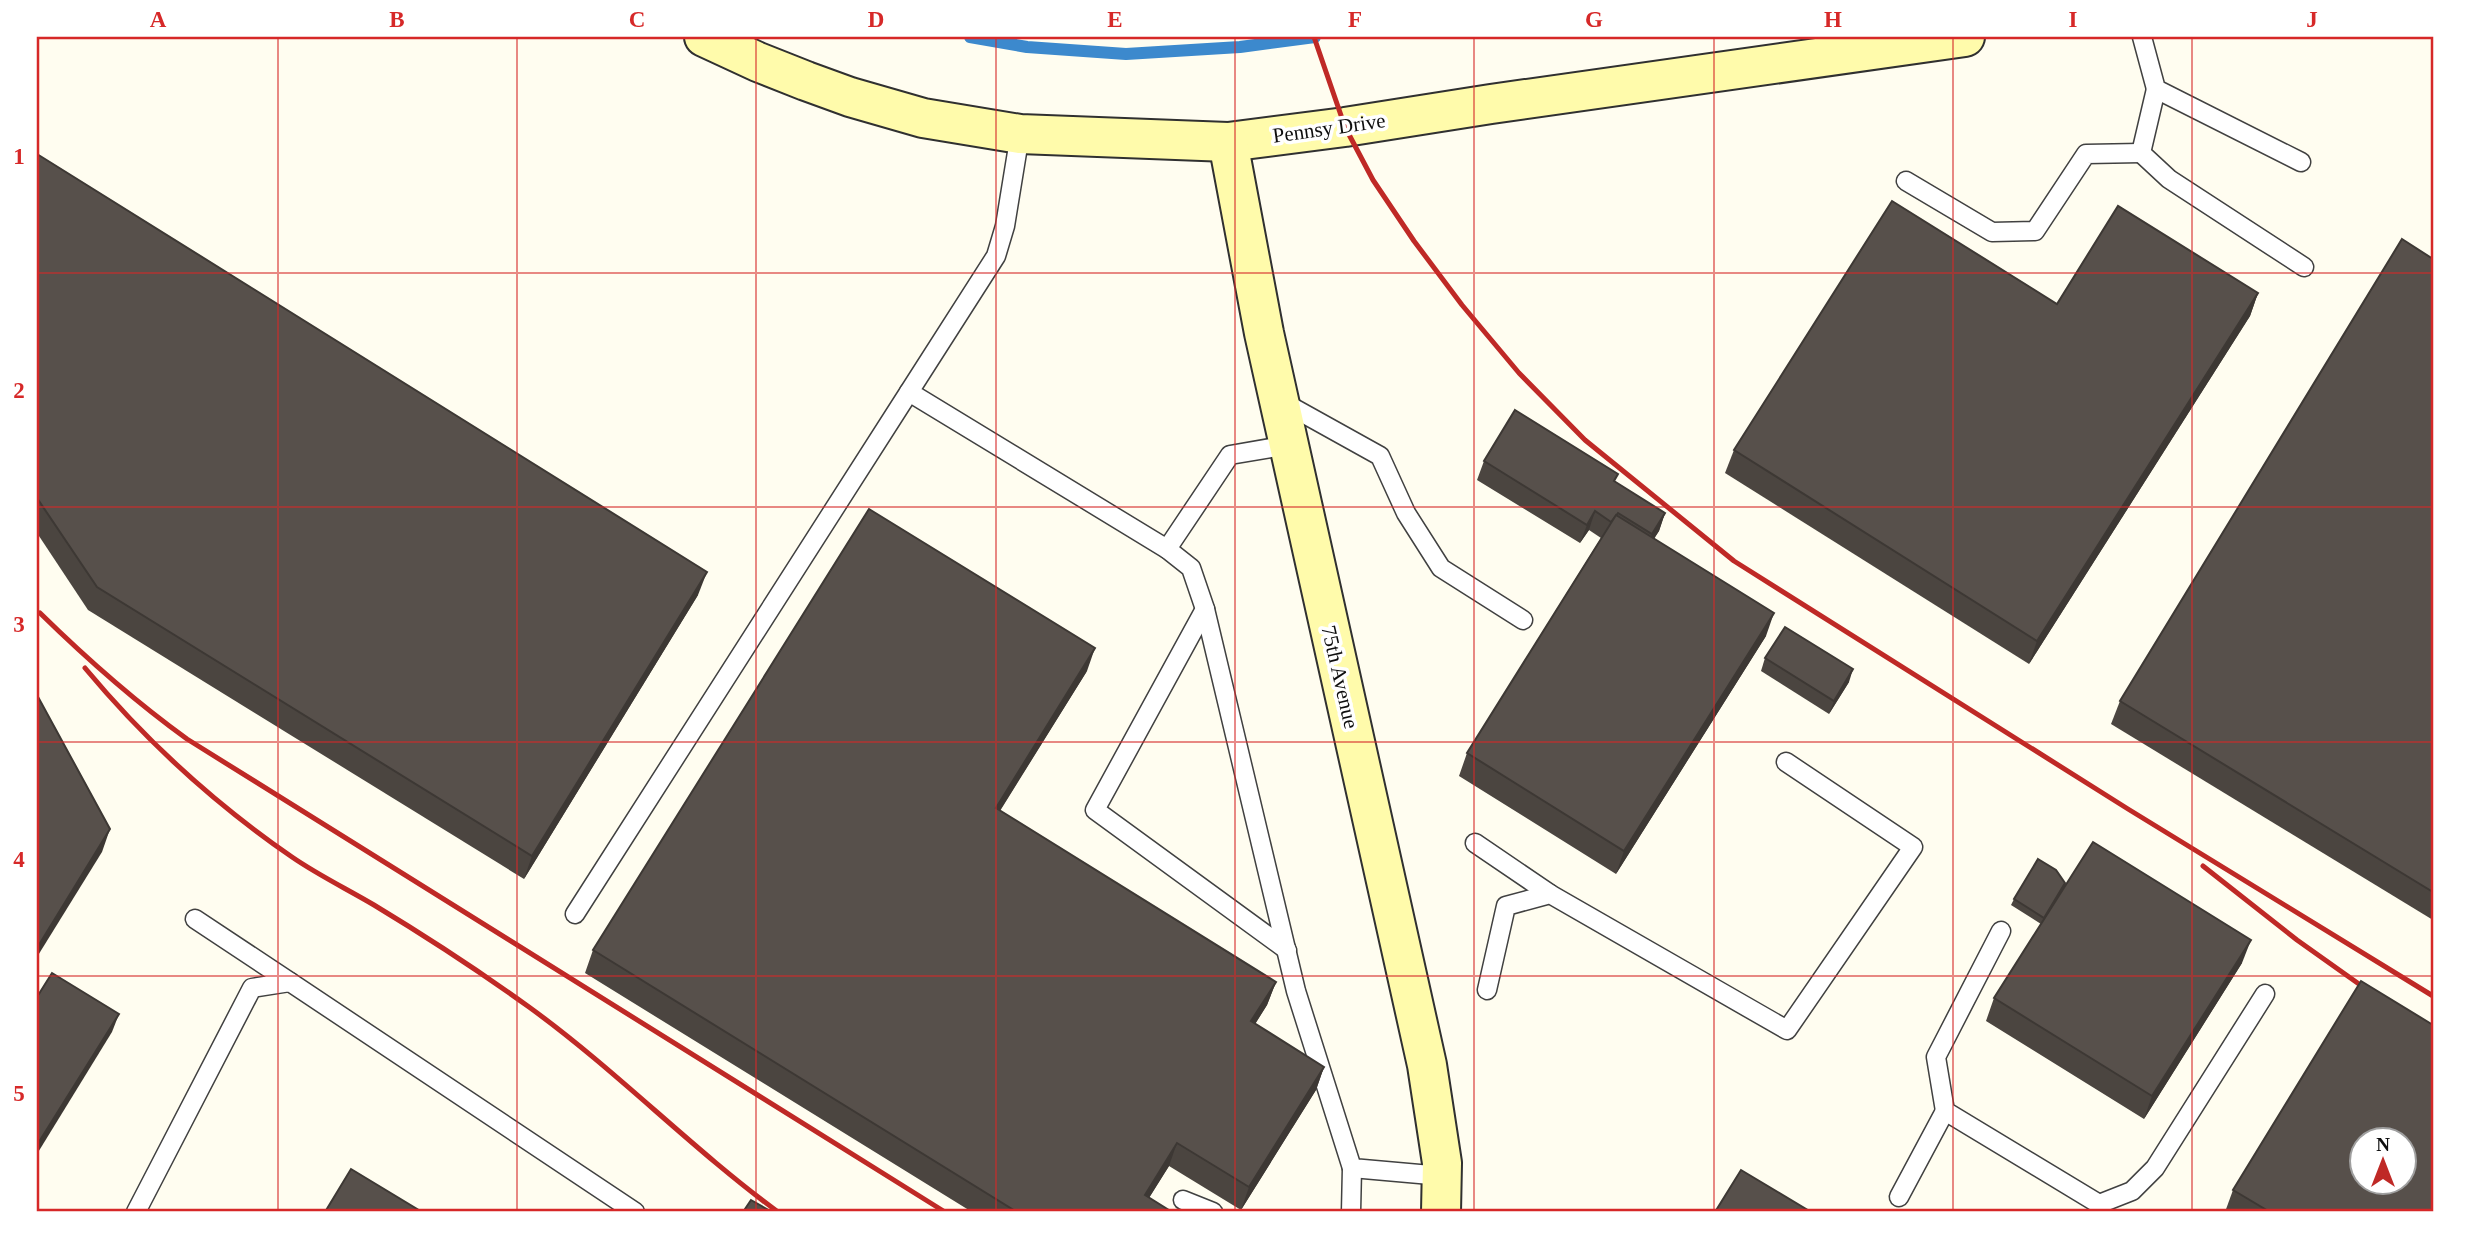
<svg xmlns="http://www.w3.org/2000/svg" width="2470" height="1249" viewBox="0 0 2470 1249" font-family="Georgia,serif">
<rect width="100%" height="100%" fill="#fffdf0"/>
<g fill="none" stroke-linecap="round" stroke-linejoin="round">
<path stroke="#3c89cd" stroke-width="12" d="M970,37L1027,47L1126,54L1240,47L1315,37"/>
<g stroke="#414141" stroke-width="21">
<g id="lane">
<path d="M2142,37L2156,89L2301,162"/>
<path d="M2156,89L2141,153L2169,179L2304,267"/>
<path d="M1020,134L1005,226L996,256L909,392L1167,549L1191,568L1205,609L1296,991L1352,1168L1442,1176"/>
<path d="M1906,181L1992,232L2035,231L2086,154L2141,153"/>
<path d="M1281,401L1380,456L1406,513L1441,568L1523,620"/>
<path d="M1167,549L1230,455L1288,445"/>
<path d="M1205,609L1095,810L1287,950"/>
<path d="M1475,843L1550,894"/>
<path d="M575,914L909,392"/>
<path d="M195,919L290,982"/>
<path d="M2001,931L1936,1057L1945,1111L2099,1204L2132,1191L2155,1168L2265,994"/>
<path d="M1487,990L1506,906L1550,894L1787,1030L1913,847L1786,762"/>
<path d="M1899,1197L1945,1111"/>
<path d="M1183,1200L1213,1212"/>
<path d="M136,1212L252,988L290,982L635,1212"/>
<path d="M1351,1212L1352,1168"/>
</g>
</g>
<g stroke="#303030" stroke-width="42">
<g id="secondary">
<path d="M704,37L758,62L806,81L850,97L923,118L1020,134L1228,142L1345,127L1491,104L1965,37"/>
<path d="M1228,142L1264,333L1427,1065L1442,1163L1441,1212"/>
</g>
</g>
<use href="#lane" stroke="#fff" stroke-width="18"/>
<use href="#secondary" stroke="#fffbab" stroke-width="38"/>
<g stroke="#bf2926" stroke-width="5">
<path d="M1314,37L1345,127L1373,180L1414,241L1462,305L1519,373L1585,440L1734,561L2128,809L2433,996"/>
<path d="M40,613C87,659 133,700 187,739L945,1212"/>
<path d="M85,668C145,740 215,804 292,857C318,875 347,889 374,905C427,937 479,971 529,1007C616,1070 691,1148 778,1212"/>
<path d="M2203,866L2297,940L2373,994"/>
</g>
</g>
<g fill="#4b4540">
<path d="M37,154L698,595L524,879L88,610L37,533Z"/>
<path d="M2433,259V920L2111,724L2120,701Z"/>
<path d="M2258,293L2250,316L2029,664L1725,473L1734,450L2057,304Z"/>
<path d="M1484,461L1616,482L1665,513L1659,531L1654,538L1766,636L1616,874L1459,776L1467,753L1601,538L1589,530L1580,543L1477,480Z"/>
<path d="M1765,658L1849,682L1829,714L1761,671Z"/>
<path d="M1087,671L1000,811L1276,982L1267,1005L1255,1024L1324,1067L1316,1090L1241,1210L1169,1166L1149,1198L1172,1212H972L585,973L593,950Z"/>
<path d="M2065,883L2242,963L2144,1119L1986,1021L1994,998L2041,924L2011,905L2014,899Z"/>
<path d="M2233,1190L2433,1212H2225Z"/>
</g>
<g fill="#3d3834">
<path d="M2258,293L2250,316L2029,664L2037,641Z"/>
<path d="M1595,511L1589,530L1580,543L1587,525Z"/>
<path d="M1665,513L1659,531L1646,552L1652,534Z"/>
<path d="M707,572L698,595L524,879L532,856Z"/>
<path d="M1774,613L1766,636L1616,874L1624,851Z"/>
<path d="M1095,648L1087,671L987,831L996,808Z"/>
<path d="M1853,669L1849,682L1829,714L1834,701Z"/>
<path d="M110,829L102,852L37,957V948Z"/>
<path d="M2251,940L2242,963L2144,1119L2152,1096Z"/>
<path d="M1276,982L1267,1005L1242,1045L1251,1021Z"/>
<path d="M119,1014L112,1032L37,1154V1145Z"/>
<path d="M1324,1067L1316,1090L1241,1210L1249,1187Z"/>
<path d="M1177,1143L1169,1166L1140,1212L1145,1195Z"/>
</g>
<g fill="#57504b" stroke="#3d3834" stroke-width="2" fill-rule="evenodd">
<path d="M37,154L707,572L532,856L97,587L37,498Z"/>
<path d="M1892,201L2057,304L2118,206L2258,293L2037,641L1734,450Z"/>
<path d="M2402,239L2433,259V892L2120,701Z"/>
<path d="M1515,410L1618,474L1614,481L1665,513L1652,534L1618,513L1611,522L1595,511L1587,525L1484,461Z"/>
<path d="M869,509L1095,648L996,808L1276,982L1251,1021L1324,1067L1249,1187L1177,1143L1145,1195L1172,1212H1017L593,950Z"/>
<path d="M1616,515L1774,613L1624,851L1467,753Z"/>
<path d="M1785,627L1853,669L1834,701L1765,658Z"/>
<path d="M37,695L110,829L37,948Z"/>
<path d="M2093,842L2251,940L2152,1096L1994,998Z"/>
<path d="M2038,859L2056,870L2065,883L2044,918L2014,899Z"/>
<path d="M52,973L119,1014L37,1145V997Z"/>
<path d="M2361,981L2433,1025V1212H2270L2233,1190ZM2362,1140H2404V1182H2362Z"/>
<path d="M351,1169L422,1212H325Z"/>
<path d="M1741,1170L1811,1212H1715Z"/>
<path d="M751,1200L772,1212H743Z"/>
</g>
<path fill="none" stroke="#d62828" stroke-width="2" stroke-opacity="0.55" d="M278,37V1212M517,37V1212M756,37V1212M996,37V1212M1235,37V1212M1474,37V1212M1714,37V1212M1953,37V1212M2192,37V1212M37,273H2433M37,507H2433M37,742H2433M37,976H2433"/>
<g text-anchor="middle" stroke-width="7" stroke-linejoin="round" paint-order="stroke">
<g font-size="21" fill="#0e0e0e" stroke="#fff">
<text transform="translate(1329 128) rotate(-8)" y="7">Pennsy Drive</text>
<text transform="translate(1340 677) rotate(77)" y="7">75th Avenue</text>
</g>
</g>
<rect width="2470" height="1249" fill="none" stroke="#ffffff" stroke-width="77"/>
<g transform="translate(2383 1161)"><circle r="33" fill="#ffffff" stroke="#9f9f9f" stroke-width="2"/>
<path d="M0-5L12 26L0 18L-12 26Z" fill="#bf2926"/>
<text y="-10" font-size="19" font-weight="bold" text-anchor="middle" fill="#0e0e0e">N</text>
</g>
<rect x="38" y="38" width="2394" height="1172" fill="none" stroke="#d62828" stroke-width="2.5"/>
<g font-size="23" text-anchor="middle" font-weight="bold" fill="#d62828">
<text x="158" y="27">A</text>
<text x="397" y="27">B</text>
<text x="637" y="27">C</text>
<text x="876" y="27">D</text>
<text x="1115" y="27">E</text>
<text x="1355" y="27">F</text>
<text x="1594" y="27">G</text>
<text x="1833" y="27">H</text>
<text x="2073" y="27">I</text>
<text x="2312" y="27">J</text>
<text x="19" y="164">1</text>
<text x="19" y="398">2</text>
<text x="19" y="632">3</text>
<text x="19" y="867">4</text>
<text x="19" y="1101">5</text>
</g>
</svg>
